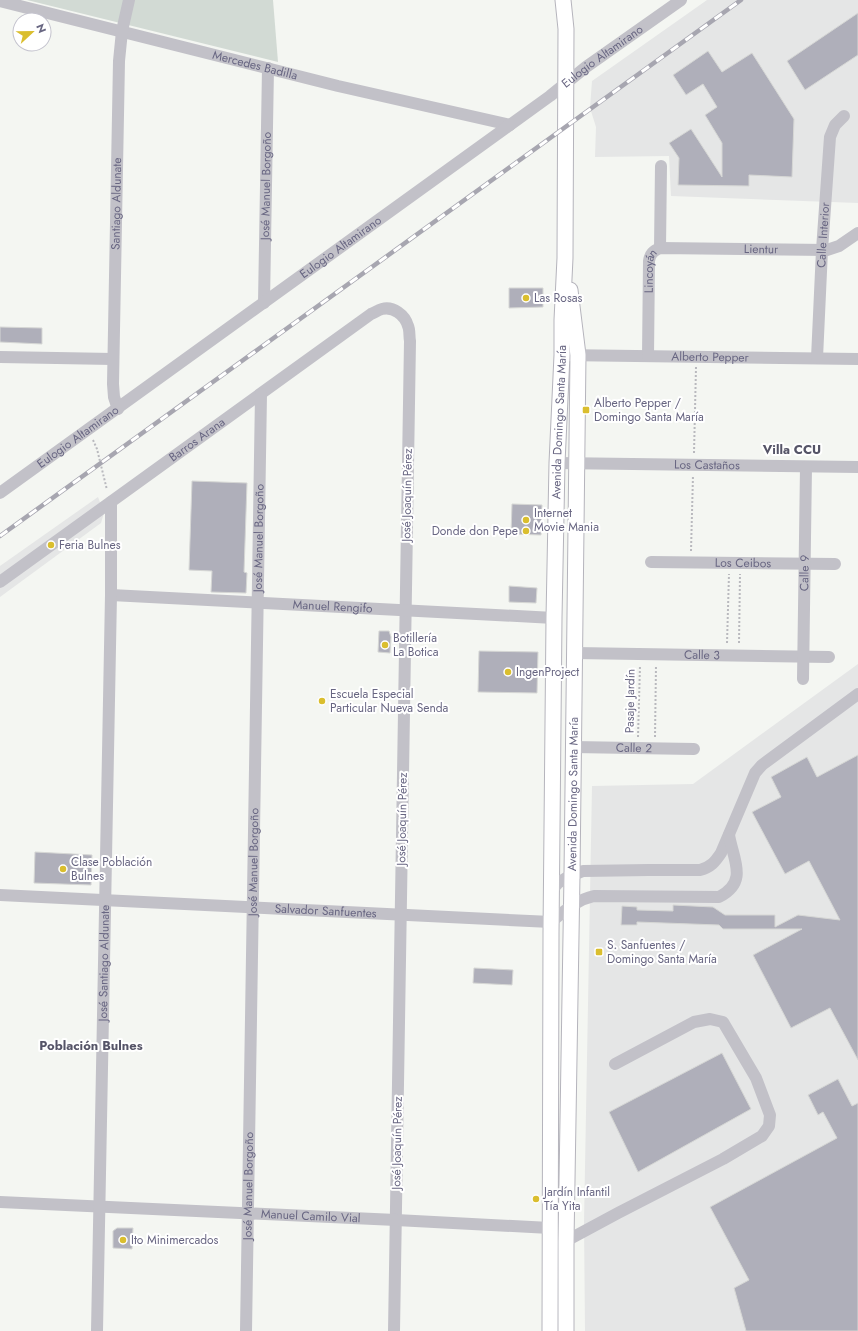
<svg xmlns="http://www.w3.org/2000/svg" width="858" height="1331" viewBox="0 0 858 1331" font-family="Jost,sans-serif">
<rect width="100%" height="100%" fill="#f4f6f2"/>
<g fill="#e5e6e6">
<path d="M707,0H858V203L671,196L669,156L595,157L596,127L590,108L592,81Z"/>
<path d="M98,497L104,513L101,523L0,597V566Z"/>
<path d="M858,664V1331H585L584,1222L592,786L693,784Z"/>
</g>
<path fill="#d2dad4" d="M27,0H273L278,62Z"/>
<g fill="#afafba" stroke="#d6d7d5">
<path d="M858,13V55L805,90L787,61Z"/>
<path d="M708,51L722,72L752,53L794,119L792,177L749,175V186L678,185L679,158L669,143L691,129L722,177V143L705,115L717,107L703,84L686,95L673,75Z"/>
<path d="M509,288H543V307L509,308Z"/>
<path d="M0,327L42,328V344L0,342Z"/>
<path d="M192,481L247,483L244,572L247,573L246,593L211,592L212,571L189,570Z"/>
<path d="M512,504L542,505L541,535L511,534Z"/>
<path d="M509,586L537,588L536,603L509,602Z"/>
<path d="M379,631H389L391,637L390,653L378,652Z"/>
<path d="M479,651L538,652L537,693L478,692Z"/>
<path d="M858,755V1060L830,1008L791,1028L753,955L802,929H723L719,925L637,922V925H621L622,906L637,907V910L673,911V905L713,907L725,915H775V927L798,915L840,920L809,861L785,874L752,812L781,797L771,777L807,757L817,777Z"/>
<path d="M35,852L92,855L91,885L34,883Z"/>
<path d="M474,968L513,970L512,985L473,983Z"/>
<path d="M722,1053L751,1109L638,1172L609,1112Z"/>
<path d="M838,1079L852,1106L858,1103V1331H746L734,1288L749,1280L710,1207L837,1138L823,1112L818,1115L808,1095Z"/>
<path d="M117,1228H133L132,1249L113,1248V1231Z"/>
</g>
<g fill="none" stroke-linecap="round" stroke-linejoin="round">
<g stroke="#b5b4bc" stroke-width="17">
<g id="major">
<path id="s19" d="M550,1331L551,934L554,618L557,463L562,355V320L565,258L566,29L563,0"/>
<path id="s20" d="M566,1331V1241L572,875L578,355L570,290"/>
</g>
</g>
<g stroke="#b9b9be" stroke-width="2" stroke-dasharray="2 2" stroke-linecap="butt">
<path d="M93,440L97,449L107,490"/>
<path d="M694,453L696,367"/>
<path d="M691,551L693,475"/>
<path d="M727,643L729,574"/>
<path d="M739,643L740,574"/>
<path d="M638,737L640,665"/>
<path d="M655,737L656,665"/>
</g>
<g stroke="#c2c1c8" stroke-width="12">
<path id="s1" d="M0,1L338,86L510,125"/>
<path d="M660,248L661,166"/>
<path id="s2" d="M264,303L268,68"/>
<path id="s3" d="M562,355L858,359"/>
<path id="s4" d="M648,356L649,261C650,254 653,251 660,248L827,250L839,246L858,233"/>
<path d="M0,357L113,359"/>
<path id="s5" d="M817,358L822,250L830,137L835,125L844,116"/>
<path id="s6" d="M118,409L114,397L113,384L119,61L122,31L129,0"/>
<path id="s7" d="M557,463L858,467"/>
<path id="s8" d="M0,493L550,96L586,67L681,0"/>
<path id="s9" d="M651,562L835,564"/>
<path id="s10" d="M0,582L371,314C374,313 378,310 382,309C393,306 405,315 408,326C410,330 409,336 410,341L394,1331"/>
<path id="s11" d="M111,595L554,618"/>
<path id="s12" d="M575,653L829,657"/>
<path id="s13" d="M803,679L806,467"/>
<path id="s14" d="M573,747L694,749"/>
<path d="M553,889L558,883L566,878L583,871L649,870H700C711,867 715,862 721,853L755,773L762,765L858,694"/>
<path id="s15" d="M0,895L551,922C565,911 576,900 594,896L719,897C749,882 733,859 729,835"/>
<path id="s16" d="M0,1202L396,1220L550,1228"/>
<path d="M566,1241L618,1213L723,1159L762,1136L769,1126L770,1115L756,1078L723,1022L710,1019L694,1022L615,1064"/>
<path id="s17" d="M97,1331L111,595V502"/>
<path id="s18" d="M246,1331L261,394"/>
</g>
<use href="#major" stroke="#fff" stroke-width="15"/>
<g stroke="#a7a6b0" stroke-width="4.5">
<path id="rail" d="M0,536L741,0"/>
</g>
<use href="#rail" stroke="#fff" stroke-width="3" stroke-dasharray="9" stroke-linecap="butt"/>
</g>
<g fill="#dabe2e" stroke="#fff" stroke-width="1.5">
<circle cx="526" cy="298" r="4"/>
<rect x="582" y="406" width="8" height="8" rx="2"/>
<circle cx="526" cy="520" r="4"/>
<circle cx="526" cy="531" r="4"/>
<circle cx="51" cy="545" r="4"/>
<circle cx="385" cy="645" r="4"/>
<circle cx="508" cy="672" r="4"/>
<circle cx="322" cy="701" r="4"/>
<circle cx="63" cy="869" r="4"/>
<rect x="595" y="948" width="8" height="8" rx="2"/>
<circle cx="536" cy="1199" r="4"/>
<circle cx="123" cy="1240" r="4"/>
</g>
<g text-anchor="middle" stroke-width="4" stroke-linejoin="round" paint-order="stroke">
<g font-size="12" fill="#686682" stroke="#fff">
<text dy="4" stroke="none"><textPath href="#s8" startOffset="744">Eulogio Altamirano</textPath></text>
<text dy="4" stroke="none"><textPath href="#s1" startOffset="263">Mercedes Badilla</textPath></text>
<text dy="4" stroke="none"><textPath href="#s2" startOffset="117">José Manuel Borgoño</textPath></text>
<text dy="4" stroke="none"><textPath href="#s6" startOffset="206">Santiago Aldunate</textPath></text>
<text dy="4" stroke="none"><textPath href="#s5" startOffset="123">Calle Interior</textPath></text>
<text dy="4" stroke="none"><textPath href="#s8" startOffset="420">Eulogio Altamirano</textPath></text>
<text dy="4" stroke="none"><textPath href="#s4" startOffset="214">Lientur</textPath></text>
<text dy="4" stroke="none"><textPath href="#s4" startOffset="85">Lincoyán</textPath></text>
<text dy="4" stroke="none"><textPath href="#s3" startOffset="148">Alberto Pepper</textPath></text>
<text dy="4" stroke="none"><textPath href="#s19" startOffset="909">Avenida Domingo Santa María</textPath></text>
<text dy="4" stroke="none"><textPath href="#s8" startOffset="96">Eulogio Altamirano</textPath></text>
<text dy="4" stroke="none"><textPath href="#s10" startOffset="243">Barros Arana</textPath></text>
<text dy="4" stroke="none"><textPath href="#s7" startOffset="150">Los Castaños</textPath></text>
<text transform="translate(407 495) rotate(-89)" y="4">José Joaquín Pérez</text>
<text dy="4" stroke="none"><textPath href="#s18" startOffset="793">José Manuel Borgoño</textPath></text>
<text dy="4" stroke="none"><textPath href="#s9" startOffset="92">Los Ceibos</textPath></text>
<text dy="4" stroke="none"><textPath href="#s13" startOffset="106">Calle 9</textPath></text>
<text dy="4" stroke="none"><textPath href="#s11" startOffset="222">Manuel Rengifo</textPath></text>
<text dy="4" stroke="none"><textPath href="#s12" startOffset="127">Calle 3</textPath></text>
<text transform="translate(630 701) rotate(-89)" y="4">Pasaje Jardín</text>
<text dy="4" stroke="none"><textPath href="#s14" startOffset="61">Calle 2</textPath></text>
<text dy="4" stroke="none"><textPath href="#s20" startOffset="537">Avenida Domingo Santa María</textPath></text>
<text transform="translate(402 819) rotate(-89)" y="4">José Joaquín Pérez</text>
<text dy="4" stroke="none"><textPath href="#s18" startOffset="469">José Manuel Borgoño</textPath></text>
<text dy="4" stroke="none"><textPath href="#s15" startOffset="326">Salvador Sanfuentes</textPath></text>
<text dy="4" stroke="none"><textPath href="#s17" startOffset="368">José Santiago Aldunate</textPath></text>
<text transform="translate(397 1143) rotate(-89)" y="4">José Joaquín Pérez</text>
<text dy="4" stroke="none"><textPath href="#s18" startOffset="145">José Manuel Borgoño</textPath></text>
<text dy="4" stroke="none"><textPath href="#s16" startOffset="311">Manuel Camilo Vial</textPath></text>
</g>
<g font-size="12" fill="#686682" stroke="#fff" text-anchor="start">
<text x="534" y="302">Las Rosas</text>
<text x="594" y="407">Alberto Pepper /<tspan x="594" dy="14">Domingo Santa María</tspan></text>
<text x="534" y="517">Internet<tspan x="534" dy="14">Movie Mania</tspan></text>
<text x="518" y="535" text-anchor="end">Donde don Pepe</text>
<text x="59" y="549">Feria Bulnes</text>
<text x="393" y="642">Botillería<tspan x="393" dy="14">La Botica</tspan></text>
<text x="516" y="676">IngenProject</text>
<text x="330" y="698">Escuela Especial<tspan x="330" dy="14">Particular Nueva Senda</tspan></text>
<text x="71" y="866">Clase Población<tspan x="71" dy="14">Bulnes</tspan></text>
<text x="607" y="949">S. Sanfuentes /<tspan x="607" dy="14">Domingo Santa María</tspan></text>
<text x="544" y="1196">Jardín Infantil<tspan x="544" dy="14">Tía Yita</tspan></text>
<text x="131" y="1244">Ito Minimercados</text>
</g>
<g font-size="13" font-weight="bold" fill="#555467" stroke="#fff">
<text x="792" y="454">Villa CCU</text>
<text x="91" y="1050">Población Bulnes</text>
</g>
</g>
<g transform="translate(32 32) rotate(68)"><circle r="19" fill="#ffffff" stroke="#c3c2cd"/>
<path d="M0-3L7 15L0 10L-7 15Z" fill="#dabe2e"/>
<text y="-6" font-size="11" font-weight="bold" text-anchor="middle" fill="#686682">N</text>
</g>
</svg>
